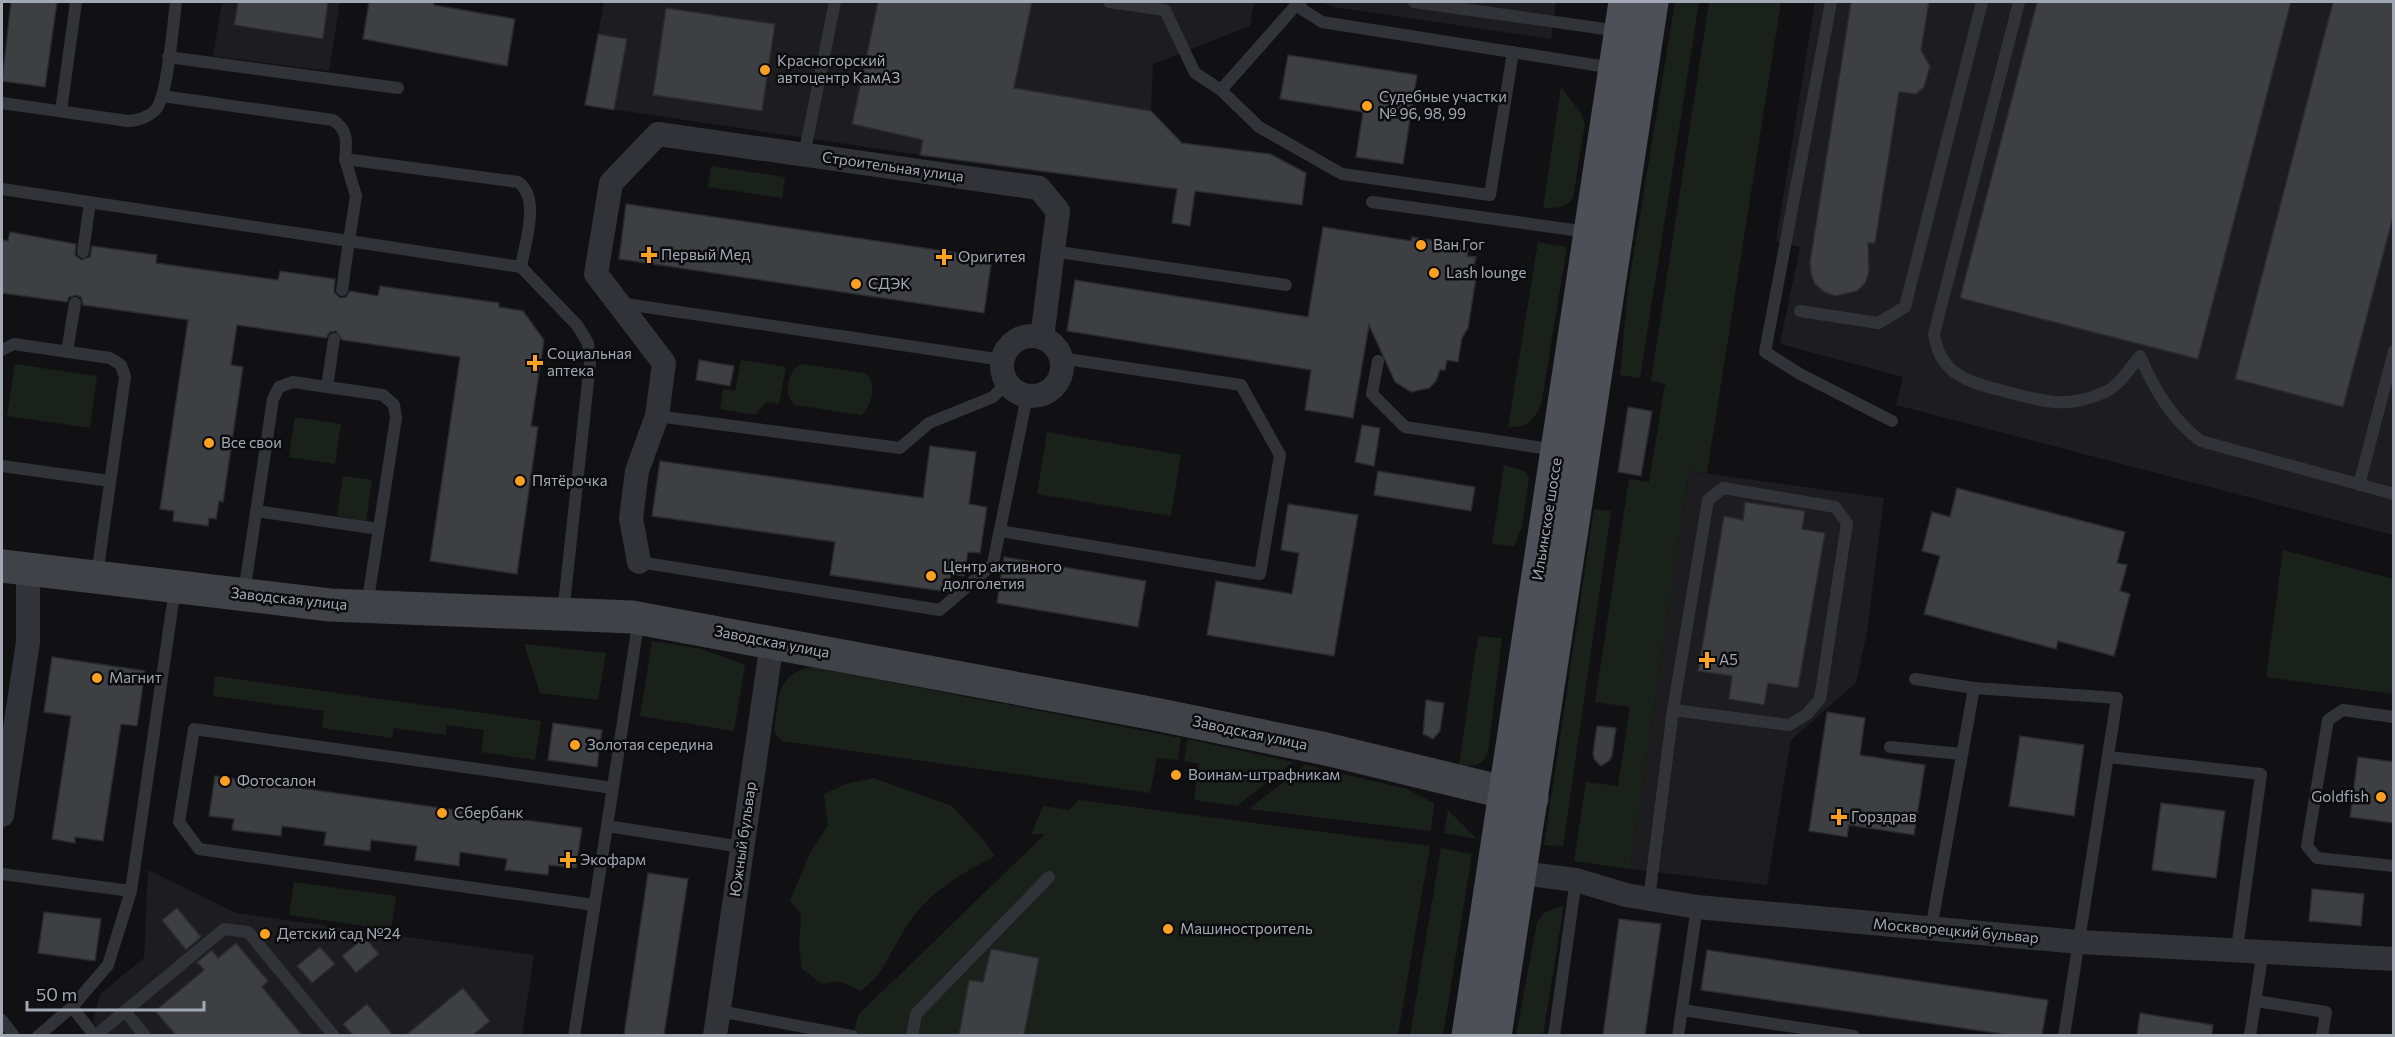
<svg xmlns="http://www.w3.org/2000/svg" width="2395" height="1037" viewBox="0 0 2395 1037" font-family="Commissioner,sans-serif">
<rect width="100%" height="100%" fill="#111113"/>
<g fill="#1d1d20">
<path d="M222,2H340L329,71L213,56Z"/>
<path d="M604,2H1254L1250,26L1153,64L1151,111L1182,143L1270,154L1306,173L1301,205L920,155L585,105Z"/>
<path d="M1321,2H1556L1551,39L1334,7Z"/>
<path d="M1815,2H2393V535L1896,405L1903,377L1780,344L1800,247L1776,241Z"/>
<path d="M1689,471L1884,498L1867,632L1856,683L1791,740L1767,885L1630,869Z"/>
<path d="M148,870L236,913L534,955L522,1035L105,1036L93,1022L100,994L144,958Z"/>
</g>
<g fill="#19211a">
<path d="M1675,2H1699L1640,378L1620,375L1628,288Z"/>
<path d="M1709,2H1781L1707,473L1689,471L1630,869L1574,861L1586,782L1618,786L1630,707L1595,702L1629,479L1649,482L1665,384L1651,381Z"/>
<path d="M1561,87L1581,113L1585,124L1573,198C1565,209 1556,208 1543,208Z"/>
<path d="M711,166L785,177L782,198L708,187Z"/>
<path d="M1538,242L1567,247L1541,406C1533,420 1525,429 1508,427Z"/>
<path d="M741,360L786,367L779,404L766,402L755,415L720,409L723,389L735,391Z"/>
<path d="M15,364L97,376L90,428L7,416Z"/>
<path d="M803,364L865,373C876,380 873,400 866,411L861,415L795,405C782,396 787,368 803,364Z"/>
<path d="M295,417L341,424L335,464L289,457Z"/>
<path d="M1047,432L1181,455L1171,516L1037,494Z"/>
<path d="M1504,465L1524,471L1529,478L1522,527L1514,546L1492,544Z"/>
<path d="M343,476L372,480L366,521L337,516Z"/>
<path d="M1594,509L1611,511L1563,846L1544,845Z"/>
<path d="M2283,550L2393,579V694L2266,677Z"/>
<path d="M1478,636L1502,638L1488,752C1483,767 1472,766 1459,765Z"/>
<path d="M652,641L702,649L745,665L734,731L640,716Z"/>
<path d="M524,644L606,653L598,700L540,693Z"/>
<path d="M812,667L1181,738L1178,760L1157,758L1150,793L782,741L774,732C779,701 775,673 812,667Z"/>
<path d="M215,676L541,721L535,760L481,752L484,730L447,725L446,735L394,728L392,738L322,728L324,711L213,696Z"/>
<path d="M1188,739L1293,762L1237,806L1194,800L1199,764L1184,761Z"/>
<path d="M1305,765L1407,789L1434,803L1431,831L1249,809Z"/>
<path d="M873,778L952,806L979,835L995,856C962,873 929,892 908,924C892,947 884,976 860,991L839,981L822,984L802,969L799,946L801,915L790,900L811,851L828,825L824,794L846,784Z"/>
<path d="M1079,800L1430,846L1398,1035L853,1036L858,1015L1045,834H1031L1043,806L1069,810Z"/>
<path d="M1448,810L1477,839L1444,833Z"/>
<path d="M1441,848L1472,854L1443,1035H1410Z"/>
<path d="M294,882L396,896L391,930L289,915Z"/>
<path d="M1564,905L1543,1035H1516L1537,922L1544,913Z"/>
</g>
<g fill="#3d3f43" stroke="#2b2b2f" stroke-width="1.5">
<path d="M11,2H57L45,87L2,81Z"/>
<path d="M238,2H328L323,39L234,25Z"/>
<path d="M369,2H434V5L515,19L507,66L363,39Z"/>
<path d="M878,2H1032L1014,88L1151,111L1182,143L1270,154L1306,173L1302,205L1195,191L1190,226L1172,223L1177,189L920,155L923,140L852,124Z"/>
<path d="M1851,2H1929L1921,50L1930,66L1924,87L1916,94L1899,92L1875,243H1868L1869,272L1865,283L1857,291L1835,296L1824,292L1815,284L1811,274L1810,262Z"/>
<path d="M2037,2H2291L2198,359L1960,298Z"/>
<path d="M2333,2H2394V213L2343,407L2235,379Z"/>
<path d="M666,8L775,24L762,111L653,95Z"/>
<path d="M598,34L627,39L614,110L585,105Z"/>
<path d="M1288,55L1417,75L1403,164L1356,157L1363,112L1280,99Z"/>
<path d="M626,204L992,258L984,313L619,259Z"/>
<path d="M1323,227L1411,241L1412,237L1469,246L1467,256L1476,257L1473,271L1477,272L1468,328L1462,338L1458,362L1447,360L1445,370H1440L1436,381L1429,388L1411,392L1395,382L1369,325L1353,418L1305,410L1311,370L1067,331L1075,280L1308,317Z"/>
<path d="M10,232L76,244L75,255L81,260L90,257L92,246L157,255L156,263L278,280L280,271L335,279L334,292L340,298L346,297L350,291L378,296L380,286L499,303V307L523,311L544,340L531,426L538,427L517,574L430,561L460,357L342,340L336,331L330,332L326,338L237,325L231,365L243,367L223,502L219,501L216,519L209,518L208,526L173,521L174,511L160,509L188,320L83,305L81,297L76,295L69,297L67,302L2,293V240L8,241Z"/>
<path d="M699,360L734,366L730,386L696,380Z"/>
<path d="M1628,407L1652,411L1641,476L1618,472Z"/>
<path d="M1362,425L1380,428L1374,466L1355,462Z"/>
<path d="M930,446L976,452L969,504L987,507L980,553L968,552L964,576L951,574L948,592L830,575L835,542L652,516L660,461L923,498Z"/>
<path d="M1378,471L1475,487L1471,511L1374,495Z"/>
<path d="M1957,488L2125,532L2117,563L2127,565L2120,591L2130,594L2114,656L2058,641L2056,649L1924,614L1940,556L1922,551L1932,512L1950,517Z"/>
<path d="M1745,502L1805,511L1802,529L1825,533L1798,688L1768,683L1764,705L1729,699L1732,676L1698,671L1724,516L1743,520Z"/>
<path d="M1288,504L1358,515L1334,656L1207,635L1216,581L1292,594L1299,553L1281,550Z"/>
<path d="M1004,557L1146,581L1138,627L997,603Z"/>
<path d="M52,657L145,671L137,726L121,724L103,841L75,837V843L52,839L71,716L44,712Z"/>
<path d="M1426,700L1444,703L1440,731L1433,739L1423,734Z"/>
<path d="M1827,712L1865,718L1860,755L1925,765L1914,835L1849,825L1847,837L1809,831Z"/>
<path d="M553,723L602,730L597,767L548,760Z"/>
<path d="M1597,726L1616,728L1612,756L1609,761L1601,766L1594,759L1593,753Z"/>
<path d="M2020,736L2084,745L2074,816L2009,806Z"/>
<path d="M2358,757L2394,762V823L2350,817Z"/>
<path d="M215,776L582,828L576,868L549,865L548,875L505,870L507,859L460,852L459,866L415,860L417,846L371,840L370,851L324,845L326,832L282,826L281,836L232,830L234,819L209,816Z"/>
<path d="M2161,803L2225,811L2216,878L2152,870Z"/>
<path d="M648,873L688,879L664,1035H624Z"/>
<path d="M2312,889L2364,894L2361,926L2309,921Z"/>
<path d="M177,908L201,937L186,950L162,920Z"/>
<path d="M44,912L101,919L95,961L38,953Z"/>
<path d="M1619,919L1661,924L1645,1035H1603Z"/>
<path d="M365,937L379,954L356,973L342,956Z"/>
<path d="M236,943L268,981L262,987L302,1035H176L155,1011L204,970L197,962L212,950L218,958Z"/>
<path d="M320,947L335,964L312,983L297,966Z"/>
<path d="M991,949L1039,958L1024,1035H959L969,980L983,982Z"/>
<path d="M1707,950L2048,1000L2042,1035H2010L1701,990Z"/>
<path d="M463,988L490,1021L473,1035H406Z"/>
<path d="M367,1004L393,1035H353L343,1024Z"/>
<path d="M2140,1013L2213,1025L2212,1035H2137Z"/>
</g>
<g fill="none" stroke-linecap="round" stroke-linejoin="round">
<g stroke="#323338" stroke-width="12">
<path d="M1109,2L1165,10L1195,73L1221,90L1298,3"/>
<path d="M1298,2L1303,10L1322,22L1613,68"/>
<path d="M1414,2L1619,31"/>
<path d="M1831,2L1765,352L1800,374L1892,421"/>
<path d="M2019,2L1934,334C1940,377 1971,382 2007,392C2044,402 2068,409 2105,392C2119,386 2130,368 2140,356C2154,389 2172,420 2201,441L2394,494"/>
<path d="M168,57L398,88"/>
<path d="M1221,90L1259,127L1342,174L1490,195L1513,52"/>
<path d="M162,96L333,120C348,130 347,141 345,159L518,182C541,198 525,242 521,267"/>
<path d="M2,103L128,121C138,121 151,116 157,108C168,92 173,24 176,2"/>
<path d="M61,111L76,2"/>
<path d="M804,155L835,2"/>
<path d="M345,159L356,196L349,241L521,267L577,325L588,343L590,363L563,614"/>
<path d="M2,189L349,241L342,290"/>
<path d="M1372,202L1588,232"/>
<path d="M1052,251L1286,285"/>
<path d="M83,252L90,202"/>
<path d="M619,303L1003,360"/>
<path d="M1800,311L1878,323L1905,307L1982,2"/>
<path d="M2,350L14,344L110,358L121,365L125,377L97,575"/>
<path d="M67,352L75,303"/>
<path d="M1378,361L1372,394L1405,427L1556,450"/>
<path d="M327,387L383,395L394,405L396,418L367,606"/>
<path d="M657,416L900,448L929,423L993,397L1007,383"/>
<path d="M2,466L110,481"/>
<path d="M2359,485L2394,351"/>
<path d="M256,511L379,529"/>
<path d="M1000,531L1260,574L1280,455L1241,385L1060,358"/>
<path d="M639,562L940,610L993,564L1027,396"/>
<path d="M244,593L273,399L279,387L293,382L327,387L334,339"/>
<path d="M639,618L607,826L742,847"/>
<path d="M1915,679L1974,688"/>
<path d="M2394,717L2343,710L2328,720L2307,846L2317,858L2394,866"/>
<path d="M1890,747L1961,754"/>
<path d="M2108,757L2261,774L2237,949"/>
<path d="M2,874L131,891L175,588"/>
<path d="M1649,899L1673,710L1789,725L1807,714L1820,699L1847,523L1835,507L1723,488L1708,500L1673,710"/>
<path d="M594,905L199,849L179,822L194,729L613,788"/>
<path d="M1931,929L1974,688L2117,698L2064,1036"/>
<path d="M2256,1001L2326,1012L2322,1036"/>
<path d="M1682,1010L1854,1036"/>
<path d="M125,1011L145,1036"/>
<path d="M719,1011L852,1036"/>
<path d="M2,1020L14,1036"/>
<path d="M38,1036L72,1007"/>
<path d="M95,1036L224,929L248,932L334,1036"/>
<path d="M95,1036L72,1007L108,965L131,891"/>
<path d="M574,1036L607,826"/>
<path d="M912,1036L916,1014L1049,877"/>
<path d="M1554,1036L1576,880"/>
<path d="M1678,1036L1697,907"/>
<path d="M2250,1036L2263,950"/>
</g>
<g stroke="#323338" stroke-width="24">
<circle cx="1032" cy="366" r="30"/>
<path d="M639,562L631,518L637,471L657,416L664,363L596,274L611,183L658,134L1039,188L1058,211L1042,338"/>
<path d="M2,815L28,642V569"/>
<path d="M1505,871L1576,880L1626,895L1697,907L2079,942L2394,959"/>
<path d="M715,1036L772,642"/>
</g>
<path stroke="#404248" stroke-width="33" d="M2,566L330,605L632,617L1150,713L1326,749L1532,799"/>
<g stroke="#4e5057" stroke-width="33">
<path d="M1468,1036L1625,2"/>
<path d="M1495,1036L1652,2"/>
</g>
</g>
<g fill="#fba121" stroke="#0c0c0e" stroke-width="2">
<circle cx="765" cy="70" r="6"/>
<circle cx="1367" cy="106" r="6"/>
<circle cx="1421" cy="245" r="6"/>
<path d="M646 246h6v6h6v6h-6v6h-6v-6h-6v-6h6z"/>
<path d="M941 248h6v6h6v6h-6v6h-6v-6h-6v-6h6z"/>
<circle cx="1434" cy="273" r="6"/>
<circle cx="856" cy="284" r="6"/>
<path d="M532 354h6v6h6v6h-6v6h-6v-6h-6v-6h6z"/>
<circle cx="209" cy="443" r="6"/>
<circle cx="520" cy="481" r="6"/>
<circle cx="931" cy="576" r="6"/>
<path d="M1704 651h6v6h6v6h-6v6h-6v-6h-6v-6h6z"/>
<circle cx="97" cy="678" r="6"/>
<circle cx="575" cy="745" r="6"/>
<circle cx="1176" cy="775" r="6"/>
<circle cx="225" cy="781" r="6"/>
<circle cx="2381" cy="797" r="6"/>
<circle cx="442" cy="813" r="6"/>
<path d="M1836 808h6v6h6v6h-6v6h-6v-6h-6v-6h6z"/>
<path d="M565 851h6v6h6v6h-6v6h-6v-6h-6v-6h6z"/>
<circle cx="1168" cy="929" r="6"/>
<circle cx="265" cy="934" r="6"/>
</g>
<g text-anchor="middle" stroke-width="5" stroke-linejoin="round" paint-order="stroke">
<g font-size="15" fill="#a2a9b4" stroke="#0c0c0e" text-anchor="start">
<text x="777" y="66">Красногорский<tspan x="777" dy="17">автоцентр КамАЗ</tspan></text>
<text x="1379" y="102">Судебные участки<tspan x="1379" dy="17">№ 96, 98, 99</tspan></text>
<text x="1433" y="250">Ван Гог</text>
<text x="661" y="260">Первый Мед</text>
<text x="958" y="262">Оригитея</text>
<text x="1446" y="278">Lash lounge</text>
<text x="868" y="289">СДЭК</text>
<text x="547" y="359">Социальная<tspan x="547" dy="17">аптека</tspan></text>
<text x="221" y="448">Все свои</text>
<text x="532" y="486">Пятёрочка</text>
<text x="943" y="572">Центр активного<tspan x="943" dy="17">долголетия</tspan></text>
<text x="1719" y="665">А5</text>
<text x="109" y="683">Магнит</text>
<text x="587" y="750">Золотая середина</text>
<text x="1188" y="780">Воинам-штрафникам</text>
<text x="237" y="786">Фотосалон</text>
<text x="2369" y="802" text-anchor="end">Goldfish</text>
<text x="454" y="818">Сбербанк</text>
<text x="1851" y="822">Горздрав</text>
<text x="580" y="865">Экофарм</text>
<text x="1180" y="934">Машиностроитель</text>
<text x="277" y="939">Детский сад №24</text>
</g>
<g font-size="15" fill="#a2a9b4" stroke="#0c0c0e">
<text transform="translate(893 167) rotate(8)" y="5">Строительная улица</text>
<text transform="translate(1547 519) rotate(-81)" y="5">Ильинское шоссе</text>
<text transform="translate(289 599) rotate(6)" y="5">Заводская улица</text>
<text transform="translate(772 642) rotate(11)" y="5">Заводская улица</text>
<text transform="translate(1250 733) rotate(12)" y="5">Заводская улица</text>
<text transform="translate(743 839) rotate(-82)" y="5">Южный бульвар</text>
<text transform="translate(1956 931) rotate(5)" y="5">Москворецкий бульвар</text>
</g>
</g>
<rect width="2395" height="1037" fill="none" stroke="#a2a9b4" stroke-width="6"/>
<path d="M27 1001v9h177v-9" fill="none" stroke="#a2a9b4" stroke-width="3"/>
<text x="36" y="1001" font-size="18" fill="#a2a9b4" stroke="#0c0c0e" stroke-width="4.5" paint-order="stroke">50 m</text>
</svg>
